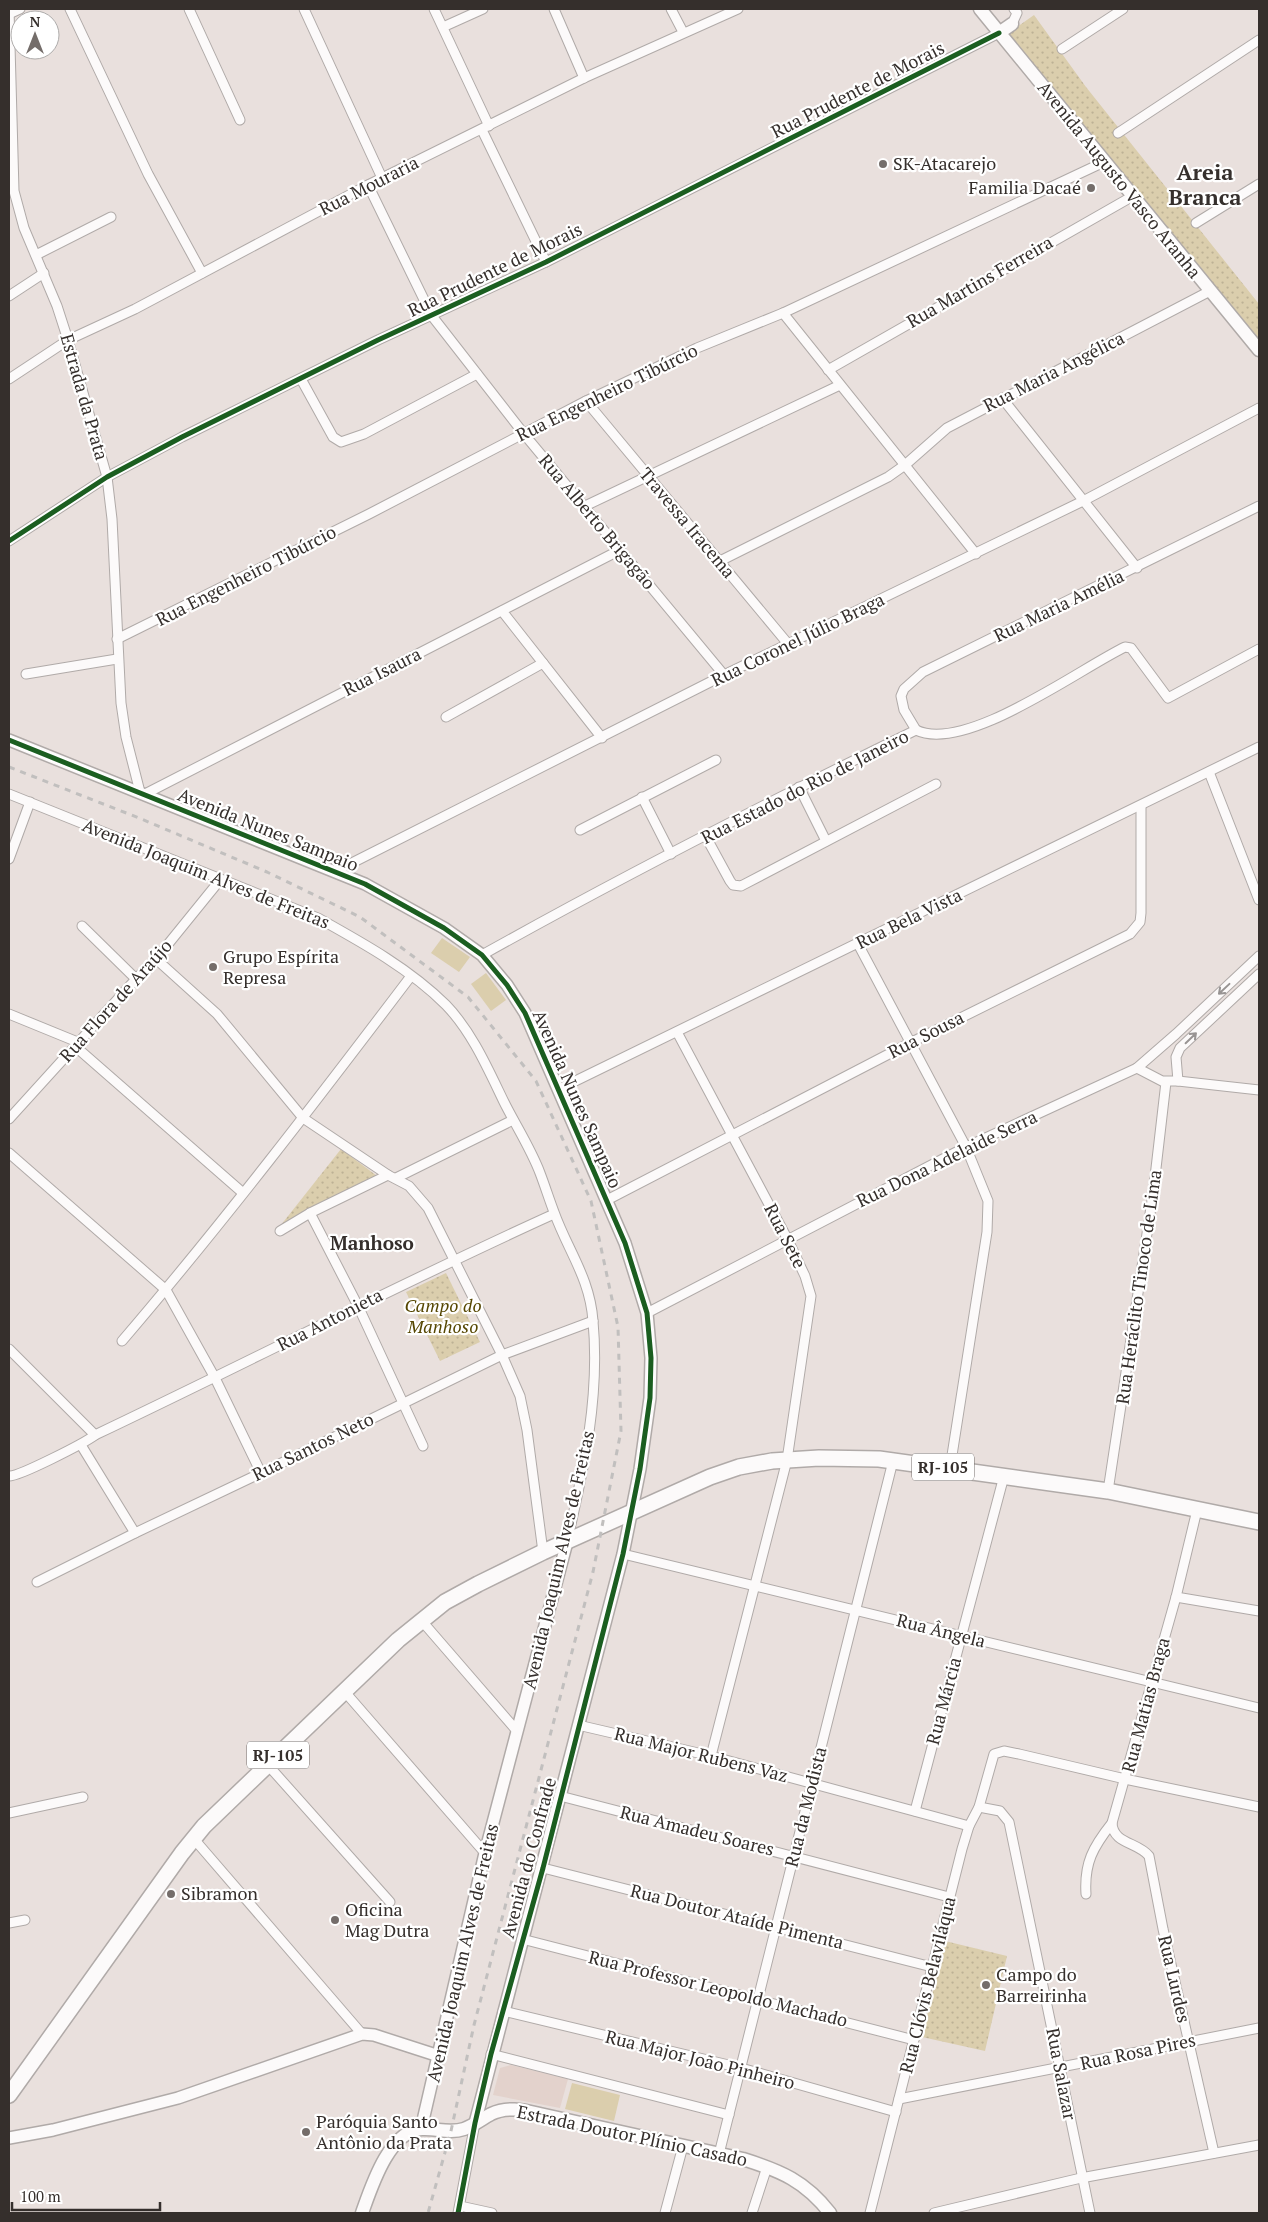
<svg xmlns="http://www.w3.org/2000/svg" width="1268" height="2222" viewBox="0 0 1268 2222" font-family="'PT Serif',serif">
<defs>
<pattern id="park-dots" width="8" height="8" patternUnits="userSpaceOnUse" patternTransform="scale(1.25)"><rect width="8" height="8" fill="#dbcead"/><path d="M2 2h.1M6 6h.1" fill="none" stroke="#bdb195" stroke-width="1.8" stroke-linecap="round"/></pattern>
</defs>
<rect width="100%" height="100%" fill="#e9e0dd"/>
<path fill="#e3d2cc" d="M511,2065L568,2079L560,2108L493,2095L500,2068Z"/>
<g fill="#dbcead">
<path d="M442,938L470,957L459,972L431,953Z"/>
<path d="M486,973L506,1000L491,1011L471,984Z"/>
<path d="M572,2083L620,2095L614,2121L565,2109Z"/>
</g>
<g fill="url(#park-dots)">
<path d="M1034,15L1086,87L1259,304V342L1007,34Z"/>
<path d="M341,1149L377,1176L277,1230Z"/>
<path d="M446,1273L480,1342L440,1361L406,1292Z"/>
<path d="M945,1941L1007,1956L985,2051L922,2037Z"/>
</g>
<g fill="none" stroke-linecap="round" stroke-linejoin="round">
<g stroke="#b0aaa8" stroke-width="11">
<g id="minor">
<path d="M9,9L14,191L24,228L57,306L68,340L107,477L112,519L121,703L126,737L140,792"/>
<path d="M70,9L148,174L202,273"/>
<path d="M189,9L240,120"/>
<path d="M304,9L382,178"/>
<path d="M434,9L489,126"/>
<path d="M554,9L584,78"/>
<path d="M671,9L683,32"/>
<path d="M9,14L20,9"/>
<path d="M1012,24L1017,13L1014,9"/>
<path d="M443,27L483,9"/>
<path d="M1062,49L1123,9"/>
<path d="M482,130L546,262"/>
<path d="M1118,133L1259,40"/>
<path d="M368,185L432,316L524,434L724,675"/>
<path d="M1196,223L1259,184"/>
<path d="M36,255L111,217"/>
<path d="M9,296L44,273"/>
<path d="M783,313L976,554"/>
<path d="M828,370L1133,196"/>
<path d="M9,379L68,340L135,309L368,185L584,78L738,9"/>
<path d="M301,379L333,437L341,442L364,434L477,374"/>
<path d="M1002,398L1137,568"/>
<path d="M586,401L789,645"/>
<path d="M585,506L840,385"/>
<path d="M9,541L107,477L182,437L378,340L546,262L999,33"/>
<path d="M720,561L888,477L905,465L947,428L1210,291"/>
<path d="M502,611L602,738"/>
<path d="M117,639L369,514L586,401L697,348L783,313L1104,162"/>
<path d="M26,674L117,659"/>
<path d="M446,717L543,663"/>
<path d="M916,730L904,710L901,696L904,689L923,672L1259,506"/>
<path d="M1209,772L1259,900"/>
<path d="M799,787L826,841"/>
<path d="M9,794L318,918C363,943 410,969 446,1005C472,1032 488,1069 504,1102C516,1126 531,1149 540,1173C545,1186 549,1199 554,1212C568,1251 590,1278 593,1321C600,1397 584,1468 567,1542"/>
<path d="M145,794L620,550"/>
<path d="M642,797L671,854"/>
<path d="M580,830L716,760"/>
<path d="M706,837L730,881L733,885L741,886L936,784"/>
<path d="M9,859L30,802"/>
<path d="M336,871L724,675L1083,501L1259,408"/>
<path d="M82,926L136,979"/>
<path d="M858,944L966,1147L988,1201L987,1232L950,1468"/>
<path d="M482,955C625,875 770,801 916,730C965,754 1079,669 1125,647L1131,648L1168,698L1259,649"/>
<path d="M156,959L217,1014L303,1118L388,1175L409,1186L428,1208L502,1355L520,1396L527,1430L543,1552"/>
<path d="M9,1014L80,1043"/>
<path d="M677,1032L788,1240L805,1276L811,1296L787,1460L711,1756"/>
<path d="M76,1047L243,1193"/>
<path d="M1137,1068L1176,1034L1259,956"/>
<path d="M1178,1081L1176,1057L1180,1048L1259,974"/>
<path d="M559,1089L1259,747"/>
<path d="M9,1119L136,979L156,959L220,880"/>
<path d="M9,1153L166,1290L215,1378L261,1473"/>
<path d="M396,1178L513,1120"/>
<path d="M607,1200L912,1042L1130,934L1140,922L1141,913V807"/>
<path d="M310,1213L358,1306L423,1446"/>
<path d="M280,1231L310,1213L388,1175"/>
<path d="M647,1313L966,1147L1137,1068L1162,1081H1178L1259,1090"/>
<path d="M122,1341C223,1223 317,1100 411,976"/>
<path d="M9,1349L95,1435"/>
<path d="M81,1445L135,1533"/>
<path d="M9,1476C18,1477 85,1443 95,1435C249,1362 399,1284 554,1214"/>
<path d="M1108,1491L1153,1194L1166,1082"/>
<path d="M623,1554L1259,1708"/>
<path d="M37,1582L135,1533L261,1473L502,1355L593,1321"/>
<path d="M1176,1597L1259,1611"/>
<path d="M421,1620L517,1731"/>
<path d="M345,1692L485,1853"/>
<path d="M578,1725L711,1756L969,1826"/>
<path d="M267,1764L390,1902"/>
<path d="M560,1796L949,1897"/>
<path d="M979,1807L1000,1811L1009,1822L1090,2213"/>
<path d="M915,1811L1004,1476"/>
<path d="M9,1813L83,1797"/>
<path d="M1112,1823C1113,1844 1138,1842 1149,1856L1163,1929L1214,2153"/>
<path d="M194,1839L362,2034"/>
<path d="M543,1868L932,1967"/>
<path d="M1086,1894C1084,1863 1093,1847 1112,1823L1176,1597L1197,1510"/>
<path d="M9,1923L25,1920"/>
<path d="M522,1939L914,2040"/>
<path d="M503,2011L741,2068L896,2112"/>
<path d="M491,2054L729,2115"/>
<path d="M899,2099L1259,2028"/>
<path d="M719,2154L893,1461"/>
<path d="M460,2206L492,2213"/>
<path d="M458,2213L475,2123"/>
<path d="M665,2213L683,2146"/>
<path d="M752,2213L767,2167"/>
<path d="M870,2213L962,1849L969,1826L979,1807L994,1754L1004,1751L1019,1754L1125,1779L1259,1807"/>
<path d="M934,2213L1081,2178L1259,2145"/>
</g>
</g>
<g stroke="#b0aaa8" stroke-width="14">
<g id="tertiary">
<path d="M9,740L365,884L444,928L482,955L507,985L525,1013L625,1243L647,1313L651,1358L650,1398L640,1469L623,1554L475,2123"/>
<path d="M421,2129L485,1853L567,1542"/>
<path d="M9,2138L53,2130L178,2098L362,2034L374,2035L439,2056"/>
</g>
</g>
<g stroke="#b0aaa8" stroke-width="15">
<g id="secondary">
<path d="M980,9L1259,350"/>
<path d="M999,33L1012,24"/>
<path d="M362,2213C371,2188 389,2130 422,2129C436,2128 450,2134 464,2129C473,2126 482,2119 491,2114C507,2106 523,2110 540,2114L743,2159C781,2171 805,2181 830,2213"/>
</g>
</g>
<g stroke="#b0aaa8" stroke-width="18">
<path id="primary" d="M9,2095L182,1853L204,1826L398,1640L445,1602L478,1584L543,1552L710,1477L739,1467L772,1461L819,1458L879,1459L1108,1491L1259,1522"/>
</g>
<use href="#minor" stroke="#fcfafa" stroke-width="9"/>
<use href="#tertiary" stroke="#fcfafa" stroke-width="11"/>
<use href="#secondary" stroke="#fcfafa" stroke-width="12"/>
<use href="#primary" stroke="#fcfafa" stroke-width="15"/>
<path stroke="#c1bfbe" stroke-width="3" stroke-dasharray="6 6" stroke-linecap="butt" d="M9,767L139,818L267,872L360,917L468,997L536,1081L591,1201L618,1327L621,1431L593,1572L474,2025L451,2131L428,2213"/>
<g stroke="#fff" stroke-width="8">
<g id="cycleway">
<path d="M9,541L107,477L182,437L378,340L546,262L999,33"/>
<path d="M9,740L365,884L444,928L482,955L507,985L525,1013L625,1243L647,1313L651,1358L650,1398L640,1469L623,1554L543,1868L491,2054L475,2123L458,2213"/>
</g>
</g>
<use href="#cycleway" stroke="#1b5e20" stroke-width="5"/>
</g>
<defs><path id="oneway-shaft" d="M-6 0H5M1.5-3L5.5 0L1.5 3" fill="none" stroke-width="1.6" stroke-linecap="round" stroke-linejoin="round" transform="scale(1.25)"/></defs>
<g stroke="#989493">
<use href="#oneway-shaft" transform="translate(1224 989) rotate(137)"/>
<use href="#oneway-shaft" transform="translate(1191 1038) rotate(-44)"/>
</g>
<g fill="#746d6a" stroke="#fff" stroke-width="2">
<circle cx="883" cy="164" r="5"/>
<circle cx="1091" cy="188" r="5"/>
<circle cx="213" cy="967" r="5"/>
<circle cx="171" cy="1894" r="5"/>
<circle cx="335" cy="1920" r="5"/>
<circle cx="986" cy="1985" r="5"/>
<circle cx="306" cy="2132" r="5"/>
</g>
<g text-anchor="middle" stroke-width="4.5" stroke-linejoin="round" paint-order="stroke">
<g fill="#fff" stroke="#726d6b" stroke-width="1">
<rect x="912" y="1453.5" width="62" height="27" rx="4"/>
<rect x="247" y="1741.5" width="62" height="27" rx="4"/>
</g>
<g font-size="16" font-weight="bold" fill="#352f2c">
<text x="943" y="1473">RJ-105</text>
<text x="278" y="1761">RJ-105</text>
</g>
<g font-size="18" fill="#352f2c" stroke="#fff">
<text transform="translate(858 90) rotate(-27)" y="6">Rua Prudente de Morais</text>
<text transform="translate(1119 180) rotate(51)" y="6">Avenida Augusto Vasco Aranha</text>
<text transform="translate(369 186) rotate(-27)" y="6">Rua Mouraria</text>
<text transform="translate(495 270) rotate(-26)" y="6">Rua Prudente de Morais</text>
<text transform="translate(980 282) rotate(-30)" y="6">Rua Martins Ferreira</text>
<text transform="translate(1054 372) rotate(-27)" y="6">Rua Maria Angélica</text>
<text transform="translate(607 393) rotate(-26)" y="6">Rua Engenheiro Tibúrcio</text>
<text transform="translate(84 397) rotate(74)" y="6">Estrada da Prata</text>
<text transform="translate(597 522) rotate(50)" y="6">Rua Alberto Brigagão</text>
<text transform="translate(687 523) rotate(50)" y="6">Travessa Iracema</text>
<text transform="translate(246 576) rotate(-27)" y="6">Rua Engenheiro Tibúrcio</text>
<text transform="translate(1059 606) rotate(-26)" y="6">Rua Maria Amélia</text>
<text transform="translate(798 640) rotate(-26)" y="6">Rua Coronel Júlio Braga</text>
<text transform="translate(382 672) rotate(-27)" y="6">Rua Isaura</text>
<text transform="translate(805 787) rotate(-27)" y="6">Rua Estado do Rio de Janeiro</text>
<text transform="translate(268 830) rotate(22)" y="6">Avenida Nunes Sampaio</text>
<text transform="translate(206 874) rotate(22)" y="6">Avenida Joaquim Alves de Freitas</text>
<text transform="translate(909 919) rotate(-26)" y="6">Rua Bela Vista</text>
<text transform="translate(116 1001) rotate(-48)" y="6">Rua Flora de Araújo</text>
<text transform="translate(926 1035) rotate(-27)" y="6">Rua Sousa</text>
<text transform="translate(577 1099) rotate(66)" y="6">Avenida Nunes Sampaio</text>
<text transform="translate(947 1159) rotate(-26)" y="6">Rua Dona Adelaide Serra</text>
<text transform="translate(785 1236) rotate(63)" y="6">Rua Sete</text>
<text transform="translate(1139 1287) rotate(-82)" y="6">Rua Heráclito Tinoco de Lima</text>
<text transform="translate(330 1320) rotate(-27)" y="6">Rua Antonieta</text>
<text transform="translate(313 1447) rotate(-26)" y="6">Rua Santos Neto</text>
<text transform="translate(559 1560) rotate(-77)" y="6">Avenida Joaquim Alves de Freitas</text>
<text transform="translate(941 1631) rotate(14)" y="6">Rua Ângela</text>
<text transform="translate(944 1701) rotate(-75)" y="6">Rua Márcia</text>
<text transform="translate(1146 1705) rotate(-75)" y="6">Rua Matias Braga</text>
<text transform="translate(701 1755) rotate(14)" y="6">Rua Major Rubens Vaz</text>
<text transform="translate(806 1807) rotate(-76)" y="6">Rua da Modista</text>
<text transform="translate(697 1831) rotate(14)" y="6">Rua Amadeu Soares</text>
<text transform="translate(529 1858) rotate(-75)" y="6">Avenida do Confrade</text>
<text transform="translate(737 1917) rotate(14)" y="6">Rua Doutor Ataíde Pimenta</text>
<text transform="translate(463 1953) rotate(-77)" y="6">Avenida Joaquim Alves de Freitas</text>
<text transform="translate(1174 1979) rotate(77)" y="6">Rua Lurdes</text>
<text transform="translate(928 1985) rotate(-76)" y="6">Rua Clóvis Belaviláqua</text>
<text transform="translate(718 1989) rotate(14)" y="6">Rua Professor Leopoldo Machado</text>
<text transform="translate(1138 2052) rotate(-12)" y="6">Rua Rosa Pires</text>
<text transform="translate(700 2060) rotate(14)" y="6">Rua Major João Pinheiro</text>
<text transform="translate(1061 2074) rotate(79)" y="6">Rua Salazar</text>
<text transform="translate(632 2136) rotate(12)" y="6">Estrada Doutor Plínio Casado</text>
</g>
<g font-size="18" fill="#352f2c" stroke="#fff" text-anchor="start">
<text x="893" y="170">SK-Atacarejo</text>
<text x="1081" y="194" text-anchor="end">Familia Dacaé</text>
<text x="223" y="963">Grupo Espírita<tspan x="223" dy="21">Represa</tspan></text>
<text x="181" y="1900">Sibramon</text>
<text x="345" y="1916">Oficina<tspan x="345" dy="21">Mag Dutra</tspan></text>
<text x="996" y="1981">Campo do<tspan x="996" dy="21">Barreirinha</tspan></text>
<text x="316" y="2128">Paróquia Santo<tspan x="316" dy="21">Antônio da Prata</tspan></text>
</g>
<g font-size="18" font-style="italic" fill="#554600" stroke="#fff">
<text x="443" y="1312">Campo do<tspan x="443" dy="21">Manhoso</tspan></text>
</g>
<g font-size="19" font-weight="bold" fill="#352f2c" stroke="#fff">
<text x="372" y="1250">Manhoso</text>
</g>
<g font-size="22" font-weight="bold" fill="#352f2c" stroke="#fff">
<text x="1205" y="180">Areia<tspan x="1205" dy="25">Branca</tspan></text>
</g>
</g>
<rect width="1268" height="2222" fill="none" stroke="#352f2c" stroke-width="20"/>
<g transform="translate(35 35)"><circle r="24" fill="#ffffff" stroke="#aeacab"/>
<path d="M0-4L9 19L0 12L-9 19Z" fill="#746d6a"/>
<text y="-8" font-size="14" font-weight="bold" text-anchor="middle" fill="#352f2c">N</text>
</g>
<path d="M12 2202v8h148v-8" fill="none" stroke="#352f2c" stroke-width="2.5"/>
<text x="20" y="2202" font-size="15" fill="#352f2c" stroke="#ffffff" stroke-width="4" paint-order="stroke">100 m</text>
</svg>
